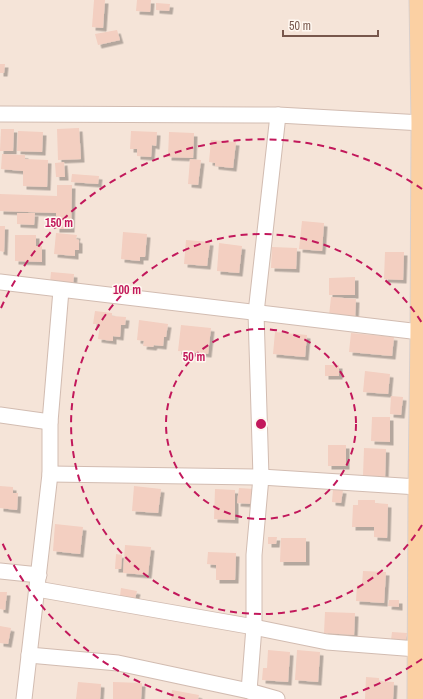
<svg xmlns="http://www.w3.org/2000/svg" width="423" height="699" viewBox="0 0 423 699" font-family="'Archivo Narrow',sans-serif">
<defs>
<filter id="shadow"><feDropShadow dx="3.5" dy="3.5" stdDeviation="0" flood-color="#0004"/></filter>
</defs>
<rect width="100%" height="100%" fill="#fdf3ea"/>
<rect fill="#f5e4d8" x="0" y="0" width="423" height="699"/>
<g fill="#f3cfc1" filter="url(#shadow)">
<path d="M94,0H105L103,28L92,27Z"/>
<path d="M137,0H151L150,12L136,11Z"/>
<path d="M156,3L170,4L169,11L156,10Z"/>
<path d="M117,30L120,40L98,45L95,34Z"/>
<path d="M0,64H5L4,73H0Z"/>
<path d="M79,128L81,159L58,160L57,129Z"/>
<path d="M1,129H14L13,151H0Z"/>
<path d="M18,131L43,132L42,152L17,151Z"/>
<path d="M131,131L157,132L156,146L152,145L151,157L137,156V149H130Z"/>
<path d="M169,132L194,133L193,158L168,157Z"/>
<path d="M211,140L236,142L233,168L215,166V163L209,162Z"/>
<path d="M2,154L25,155V159L48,160L47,187L23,186V171L1,169Z"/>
<path d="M190,159L201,160L198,185L188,184Z"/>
<path d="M64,162L65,177H56L55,163Z"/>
<path d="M72,174L99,176L98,184L71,182Z"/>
<path d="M57,185H72L71,229H56V207V213L0,211V194L57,196Z"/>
<path d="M17,213H35L34,225L17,224Z"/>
<path d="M302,221L324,223L322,251L299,249Z"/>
<path d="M0,226H5L4,252L0,251Z"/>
<path d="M123,232L147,234L145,257H140V261L121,259Z"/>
<path d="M56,233L77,235L76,239L79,240V250H75V256L54,254Z"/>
<path d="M15,235H36V246H42V262L15,261Z"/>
<path d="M186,240L210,242L207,266L184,264Z"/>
<path d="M219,243L242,246L239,273L217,271Z"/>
<path d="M272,247L297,248L296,269L271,268Z"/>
<path d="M385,252H404L403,280L384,279Z"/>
<path d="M51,272L74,274L73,285L50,283Z"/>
<path d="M355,277V295H329V278Z"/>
<path d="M331,297L356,299L355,318L329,316Z"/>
<path d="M95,311L112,313V316L126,317L125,325H121L120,337L113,336V341L98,339L100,324H93Z"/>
<path d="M139,320L168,324L166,337H164L163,346L154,345L153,347L143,346L144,341L137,340Z"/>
<path d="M181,325L211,328L208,354L178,351Z"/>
<path d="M275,332L307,335L305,357L273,354Z"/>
<path d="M351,333L394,337L392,356L349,352Z"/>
<rect x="325" y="365" width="14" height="11"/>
<path d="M365,371L390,374L388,394L363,392Z"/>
<path d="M391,396L403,397L401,415L390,414Z"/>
<path d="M372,417H390V442L371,441Z"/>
<rect x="328" y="445" width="18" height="21"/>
<path d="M364,448L386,449L385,477L363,476Z"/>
<path d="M0,486L13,487V493H18L17,510L0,508Z"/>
<path d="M134,486L161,489L158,513L132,511Z"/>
<path d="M239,488L254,489L253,504L237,503Z"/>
<path d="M215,489L235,490V520L214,519Z"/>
<path d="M333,489L343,490L341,503L332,502Z"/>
<path d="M358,500H375V503L388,504L387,538L374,537V527H352L353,505H358Z"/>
<path d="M55,524L83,527L80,554L53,551Z"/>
<path d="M268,537H277L276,544H268Z"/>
<path d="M281,538H306V562H280Z"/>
<path d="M125,545L151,547L148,575L123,573Z"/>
<path d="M208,552L236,553L235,580H216V565L207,564Z"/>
<path d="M116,554L122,555L121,569H115Z"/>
<path d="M363,571L386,572L384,603L356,601L357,585H362Z"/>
<path d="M121,588L137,591L135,599L120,596Z"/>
<path d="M0,592H7L5,610L0,609Z"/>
<path d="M389,600H399V607L388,606Z"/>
<path d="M325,612L355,613L354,635L324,633Z"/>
<path d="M0,626L11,628L8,644L0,643Z"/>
<path d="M392,632L407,633L406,641L391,640Z"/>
<path d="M268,650L290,652L288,682L262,680L263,668H267Z"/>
<path d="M297,650L320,652L318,682L295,680Z"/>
<path d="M366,677L379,678V681L394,682L393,699H365Z"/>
<path d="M78,682L101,684L100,699H76Z"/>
<path d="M113,682L142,683L141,699H113Z"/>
<path d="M172,690L199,695L198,699H171Z"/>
</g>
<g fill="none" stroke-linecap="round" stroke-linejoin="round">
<g stroke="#d2bcb1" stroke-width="17">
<g id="minor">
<path d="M0,114L278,115L423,123"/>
<path d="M0,282L420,332"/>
<path d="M0,415L50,422"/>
<path d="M50,474L261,477L418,487"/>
<path d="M0,571L39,575"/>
<path d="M37,589L254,627L327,642L417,649"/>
<path d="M29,655L118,663L249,691L277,699"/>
<path d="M249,691L254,627V555L261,477L256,313L278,115"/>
<path d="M24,699L50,474V422L61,290"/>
</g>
</g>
<g stroke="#d9d0cd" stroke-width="21">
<path id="major" d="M417,699L418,487L420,332L421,123L419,0"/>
</g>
<use href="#minor" stroke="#fff" stroke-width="15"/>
<use href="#major" stroke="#fbd0a3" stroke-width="19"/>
</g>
<g fill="none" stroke="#c2185b" stroke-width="2" stroke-dasharray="7 5">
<circle cx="261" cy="424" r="95"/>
<path d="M422 525A190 190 0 1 1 422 323"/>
<path d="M422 659A285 285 0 0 1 337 699M185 699A285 285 0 0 1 1 540M1 308A285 285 0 0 1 422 189"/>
</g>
<circle cx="261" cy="424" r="6" fill="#c2185b" stroke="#fff8f1" stroke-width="2"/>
<g font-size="12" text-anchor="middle" font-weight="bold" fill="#c2185b" stroke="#fff8f1" stroke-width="3" stroke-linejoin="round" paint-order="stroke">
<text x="59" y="227">150 m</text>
<text x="127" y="294">100 m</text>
<text x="194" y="361">50 m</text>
</g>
<path d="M283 30v6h95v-6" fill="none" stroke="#78574c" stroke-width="2"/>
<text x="289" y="30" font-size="12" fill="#78574c" stroke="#fff8f1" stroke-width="3" paint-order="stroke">50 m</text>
</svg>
